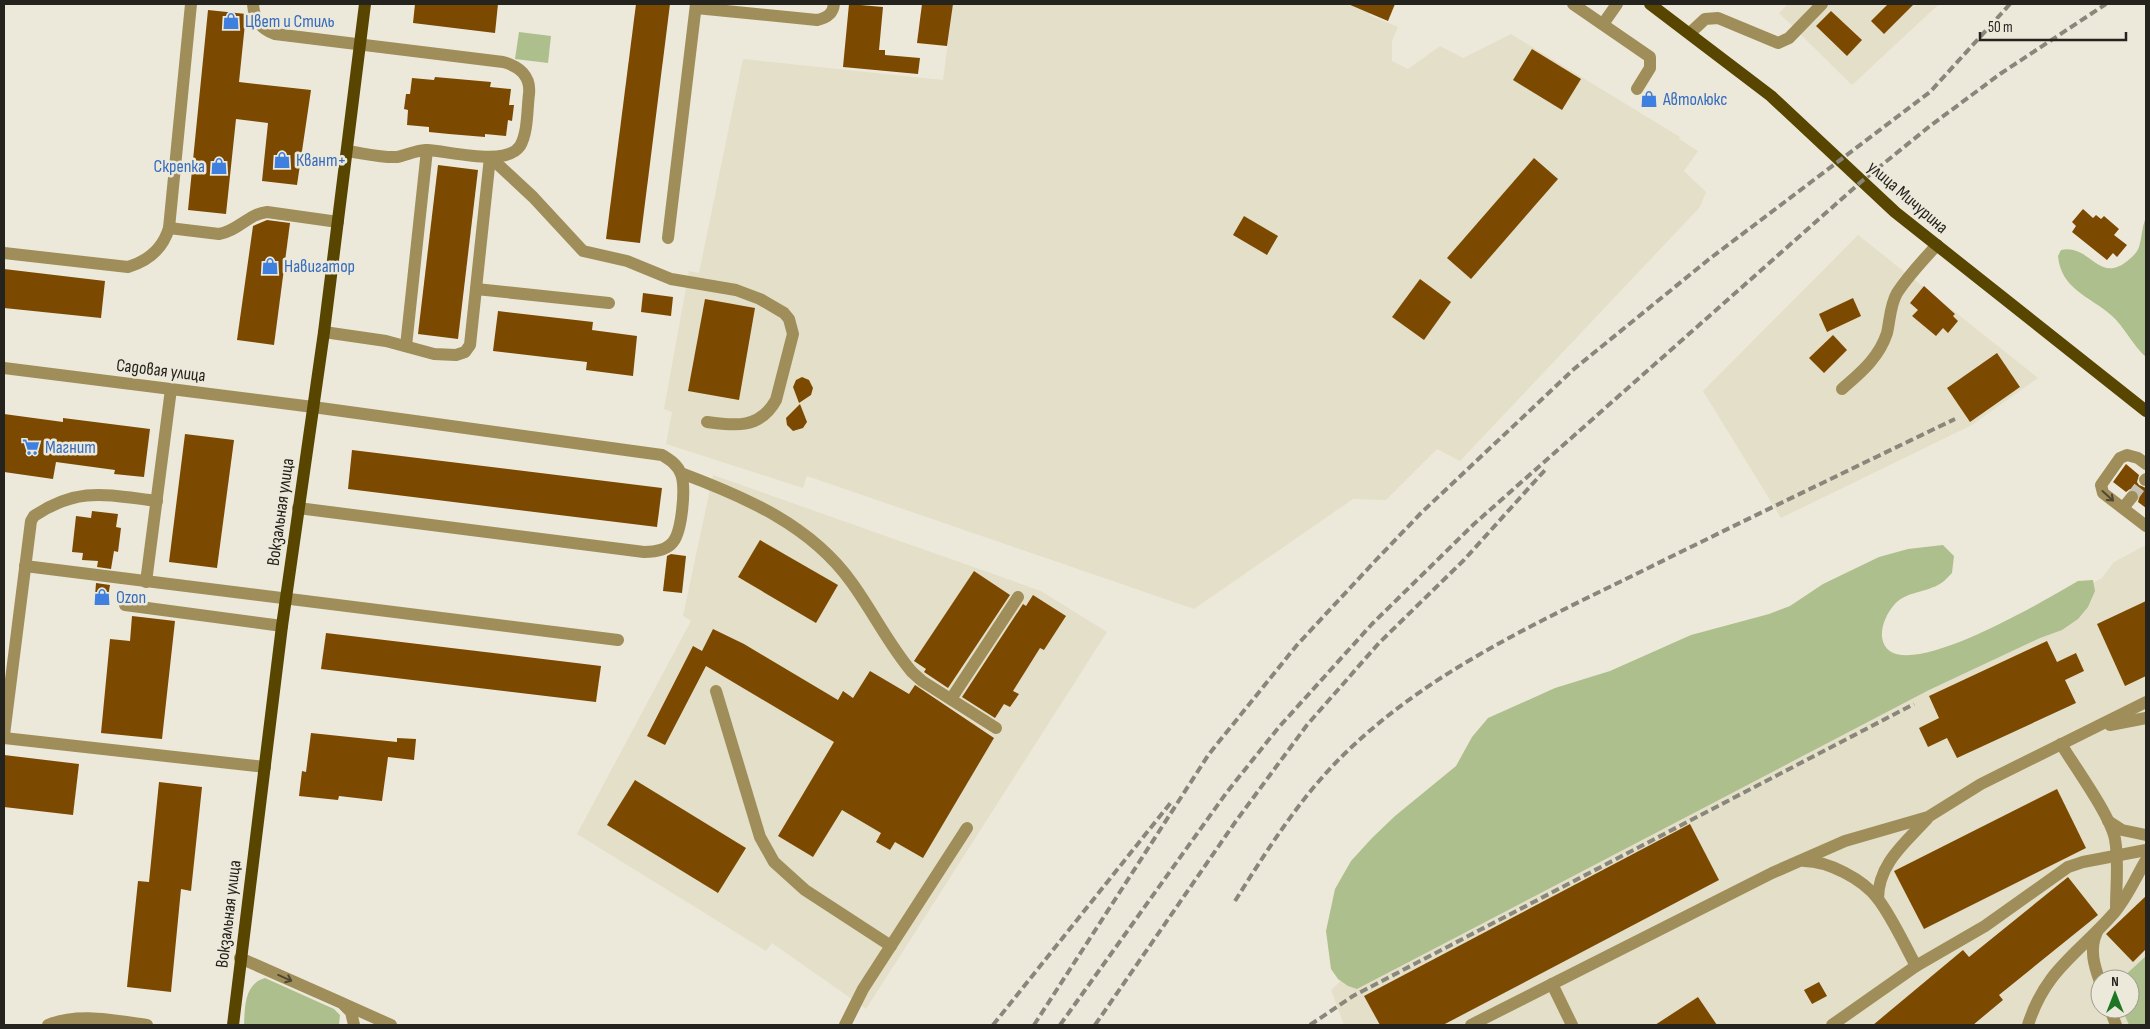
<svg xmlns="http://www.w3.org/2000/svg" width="2150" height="1029" viewBox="0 0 2150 1029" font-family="'Sofia Sans Condensed',sans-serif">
<rect width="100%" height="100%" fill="#ede9da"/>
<g fill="#e4dfc8" fill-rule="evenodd">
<path d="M953,4H1373L1369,15L1398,27L1392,41V61L1408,69L1440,46L1463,58L1511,34L1680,137L1679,139L1698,151L1684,171L1706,192L1700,207L1460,461L1437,449L1386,500L1353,499L1194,609L807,476L803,488L666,444L672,412L664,409L689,271L699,273L743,59L943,80Z"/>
<path d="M1788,4H1939L1852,85L1779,13Z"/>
<path d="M1858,235L2038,378L1972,425L1781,518L1703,391Z"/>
<path d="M713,475L1041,591L1107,632L866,1009L772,943L766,951L577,834L691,621L683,616Z"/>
<path d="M2146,545V1025H1344L1331,990L1357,966L2102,578L2114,562ZM2100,979H2130V1009H2100Z"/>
</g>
<g fill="#adbf8c">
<path d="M519,32L551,36L548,63L515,59Z"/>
<path d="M2146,217V357C2132,345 2125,327 2111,315C2089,296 2061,289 2058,256L2061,250C2090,244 2098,283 2126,262C2131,258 2137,253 2139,247C2142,237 2142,227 2146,217Z"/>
<path d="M1943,545L1954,556L1952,573C1948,577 1943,583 1938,585C1923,593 1905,592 1894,605C1887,613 1881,626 1882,637C1889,696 2055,594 2078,581L2093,580L2095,591L2088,607L2078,619L2062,630L2040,638L1929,690L1357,989L1348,986L1338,979L1331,969L1326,931L1335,889L1351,861L1372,838L1395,816L1456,766L1472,737L1488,718L1555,688L1610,671L1691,635L1769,614L1790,606L1823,584L1879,557L1908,549Z"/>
<path d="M2146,956V1025H2129L2122,1009H2130V979H2121Z"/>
<path d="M265,978L334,1009L340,1015L339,1025H244C245,1007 244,984 265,978Z"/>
</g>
<g fill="#7c4900">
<path d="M415,4H498L495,33L413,23Z"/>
<path d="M636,4H670L640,243L606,239Z"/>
<path d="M849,4L883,7L879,50H885V55L920,58L918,74L843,67Z"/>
<path d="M922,4H953L947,46L917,43Z"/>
<path d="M1348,4H1395L1388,21Z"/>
<path d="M1888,4H1914L1884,34L1871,21Z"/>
<path d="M208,10L246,14L239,82L311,90L297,185L262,181L268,123L236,119L226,214L188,210Z"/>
<path d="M1831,11L1862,40L1847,56L1816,26Z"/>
<path d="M1532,49L1581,79L1562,110L1513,80Z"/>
<path d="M435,77L491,82L490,87L511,89L509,105H514L512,121L508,120L506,136L485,134V137L449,134L429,132V127L407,125L408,110L404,109L406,94H410L412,78L434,80Z"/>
<path d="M1534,158L1558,179L1471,279L1447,258Z"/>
<path d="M438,165L478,170L458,339L418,334Z"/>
<path d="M2083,209L2093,218L2096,215L2101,219L2104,216L2119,229L2114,235L2127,245L2117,257L2113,253L2107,260L2072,232L2076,226L2072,222Z"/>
<path d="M1244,216L1278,236L1267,255L1233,235Z"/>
<path d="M267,220L290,223L274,345L237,340L253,226Z"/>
<path d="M4,269L105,281L101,318L4,308Z"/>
<path d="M1420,279L1451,302L1424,340L1392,317Z"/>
<path d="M1924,286L1955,314L1953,316L1958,321L1948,333L1943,328L1936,336L1912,316L1918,310L1910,303Z"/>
<path d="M643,293L673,297L671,316L641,312Z"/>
<path d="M1853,298L1861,316L1827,332L1819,314Z"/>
<path d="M705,299L755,308L739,400L688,391Z"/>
<path d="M498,311L593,322L592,330L637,336L633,376L586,370L587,362L493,351Z"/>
<path d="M1833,335L1847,350L1824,373L1809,358Z"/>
<path d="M1997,353L2020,387L1970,422L1947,388Z"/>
<path d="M802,377L809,380L813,388L811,395L799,403L793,387L796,380Z"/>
<path d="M800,404L807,422L803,428L793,431L787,425L786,418Z"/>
<path d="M4,414L63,422V418L150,429L144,477L114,474L115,470L56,462L53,479L4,472Z"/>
<path d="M185,434L234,440L217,568L169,562Z"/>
<path d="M352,450L662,488L657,527L348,489Z"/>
<path d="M2126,464L2139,475L2137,482L2139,485L2146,488V508L2138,502L2140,495L2137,490L2130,489L2126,492L2113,482Z"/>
<path d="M92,511L118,514L116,527L121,528L118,552L114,551L111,569L97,567L98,561L82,560L83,553L72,552L76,516L91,518Z"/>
<path d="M760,540L838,585L816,623L738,577Z"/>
<path d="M671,554L686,556L682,593L663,591L667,556Z"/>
<path d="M974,571L1010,595L948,688L924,672L926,669L914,661Z"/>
<path d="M96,583L110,585L108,597L95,596Z"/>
<path d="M1033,595L1066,616L1044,650L1040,648L1013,691L1019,694L1010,707L1004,704L995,718L962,697L1023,604L1026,606Z"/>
<path d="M2146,601V676L2125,686L2097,624Z"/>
<path d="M132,616L175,621L162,739L101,733L110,639L130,641Z"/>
<path d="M713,629L744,644L838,700L843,691L853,698L870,671L909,694L915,685L994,738L923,858L895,842L890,850L876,842L881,833L842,810L813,857L778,836L834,742L706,666L665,745L647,736L693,646L702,651Z"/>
<path d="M326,633L601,666L596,702L321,669Z"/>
<path d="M2047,641L2057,662L2076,653L2084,671L2065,680L2076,703L1957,758L1947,738L1928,747L1919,728L1939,718L1929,696Z"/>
<path d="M311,733L397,742V738L416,739L414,760L388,757L382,801L339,796L338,800L299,796L302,771L306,772Z"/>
<path d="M4,755L79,764L73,815L4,807Z"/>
<path d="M635,780L746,848L718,893L607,825Z"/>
<path d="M159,782L202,787L191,891L181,889L171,992L127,987L138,881L149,882Z"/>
<path d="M2057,789L2086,848L1924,929L1894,871Z"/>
<path d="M1690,824L1719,880L1443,1025H1380L1364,996Z"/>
<path d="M2068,877L2098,915L1999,995L2003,1000L1973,1025H1873L1963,950L1969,957Z"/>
<path d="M2146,896V949L2133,962L2106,934Z"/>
<path d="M1819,982L1827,996L1812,1004L1804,990Z"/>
<path d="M1698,997L1717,1025H1655Z"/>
</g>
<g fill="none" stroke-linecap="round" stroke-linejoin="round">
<path stroke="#c5c1b4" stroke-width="12" stroke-dasharray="12 6" stroke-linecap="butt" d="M2132,497L2145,480"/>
<g stroke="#9f8e5a" stroke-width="12">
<path d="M253,4C254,19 260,29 275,34L503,62C519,66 531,76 529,94C527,109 528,133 520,146C506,167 449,151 427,150C416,150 407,155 397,157C381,158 363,153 347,151"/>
<path d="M1573,4L1650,57V68L1637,89"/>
<path d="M696,8L817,20C827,18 833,14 834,4"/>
<path d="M1603,24L1617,4"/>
<path d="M1690,33L1705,19L1718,18L1778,43L1789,38L1822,4"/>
<path d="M490,157L533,197L583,251L627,261L671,279L736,290L760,299L784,313L789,319L793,334L776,400C760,429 735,426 707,422"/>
<path d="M169,228L219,234C238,231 248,214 267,212L338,222"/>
<path d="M668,238L696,4"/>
<path d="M4,253L128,267C148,261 163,248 169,228L191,4"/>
<path d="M476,289L609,303"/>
<path d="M324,332L386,341L434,354L456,355L465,352L470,345L490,157"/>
<path d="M406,346L427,150"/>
<path d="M4,368L313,407L662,455C670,460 677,464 681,474C686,487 682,531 673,542C666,551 654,552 644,552L298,508"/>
<path d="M1842,389C1860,373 1879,358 1887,333C1890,320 1890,305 1897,293C1908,276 1923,260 1937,245"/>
<path d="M2146,464L2138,458L2127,455L2120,458L2101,485L2103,493L2146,526"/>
<path d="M681,473C745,497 811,525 852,583C873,612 889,645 912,672L922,681L996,728"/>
<path d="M2145,480L2146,479"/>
<path d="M2123,508L2132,497"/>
<path d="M25,566L618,640"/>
<path d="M146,582L171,389"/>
<path d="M125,605L282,626"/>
<path d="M716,691L760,837L774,862L805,890L891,946"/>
<path d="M951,699L1018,597"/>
<path d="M2110,725L2146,718"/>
<path d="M4,735L31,521L34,516C79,486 107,495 157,501"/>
<path d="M4,738L265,767"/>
<path d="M2061,744C2075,767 2110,815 2115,839C2119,861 2116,885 2116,908"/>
<path d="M2108,821L2122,830L2146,835"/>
<path d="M1804,861C1828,861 1863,879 1878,899C1893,919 1904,944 1916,966"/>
<path d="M1878,899C1878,864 1905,843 1927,819"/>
<path d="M2097,932C2089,949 2094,965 2100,982"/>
<path d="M240,958L342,1003L351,1012L354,1025"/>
<path d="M1552,984L1572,1025"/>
<path d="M344,1004L391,1025"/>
<path d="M2110,1009L2116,1025"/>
<path d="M48,1025C79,1012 116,1021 147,1025"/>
<path d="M845,1025L863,989L967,828"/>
<path d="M1471,1025L1772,873L1845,841L1928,817L1981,784L2146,702"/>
<path d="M1832,1025L1916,966L1985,926L2068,867L2083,862L2146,850"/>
<path d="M2028,1025C2045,970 2078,954 2114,913C2127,898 2136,877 2146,860"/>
</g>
<g stroke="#574500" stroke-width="12">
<path d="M1650,4L1771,96L1895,212L2146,411"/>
<path d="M233,1025L282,626L324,332L365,4"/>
</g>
<g stroke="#89867c" stroke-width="4" stroke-dasharray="8 4" stroke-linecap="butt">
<path d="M1235,901C1271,844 1306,788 1356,743C1435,670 1536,623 1632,576C1739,523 1847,471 1955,419"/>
<path d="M993,1025L1172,801"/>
<path d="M1034,1025L1209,754L1297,645L1376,560L1421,513L1574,369L1708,260L1930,92L2010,4"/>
<path d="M1060,1025L1227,792L1279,727L1372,624L1474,524L1862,181L1930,126L2000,74L2106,4"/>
<path d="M1095,1025L1236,821L1307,725L1379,643L1464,560L1545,470"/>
<path d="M1310,1025L1353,996L1914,704"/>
</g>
</g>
<defs><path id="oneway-shaft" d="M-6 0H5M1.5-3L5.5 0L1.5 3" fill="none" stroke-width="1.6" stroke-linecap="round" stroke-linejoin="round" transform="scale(1.25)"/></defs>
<g stroke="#504833">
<use href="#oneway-shaft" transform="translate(2108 496) rotate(42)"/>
<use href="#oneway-shaft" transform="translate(285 978) rotate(24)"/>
</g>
<defs>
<g id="shop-bare" transform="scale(1.35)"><path d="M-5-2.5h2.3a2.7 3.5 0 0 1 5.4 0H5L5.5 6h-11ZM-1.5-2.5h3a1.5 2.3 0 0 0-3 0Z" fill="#3f7fe0" stroke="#ede9da" stroke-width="2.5" paint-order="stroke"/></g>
<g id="supermarket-bare" transform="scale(1.35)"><path d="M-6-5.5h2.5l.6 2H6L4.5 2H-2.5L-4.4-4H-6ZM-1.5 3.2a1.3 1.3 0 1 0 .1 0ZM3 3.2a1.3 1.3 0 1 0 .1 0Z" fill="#3f7fe0" stroke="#ede9da" stroke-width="2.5" paint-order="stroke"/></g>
</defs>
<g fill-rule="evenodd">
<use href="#shop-bare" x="231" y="21"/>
<use href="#shop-bare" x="1649" y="99"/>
<use href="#shop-bare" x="282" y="160"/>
<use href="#shop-bare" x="219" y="166"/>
<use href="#shop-bare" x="270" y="266"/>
<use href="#supermarket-bare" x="31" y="447"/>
<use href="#shop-bare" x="102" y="597"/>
</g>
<g text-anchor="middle" stroke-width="5" stroke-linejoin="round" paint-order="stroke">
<g font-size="18" fill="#366cbe" stroke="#ede9da" text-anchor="start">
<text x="245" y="27">Цвет и Стиль</text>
<text x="1663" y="105">Автолюкс</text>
<text x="296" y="166">Квант+</text>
<text x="205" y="172" text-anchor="end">Скрепка</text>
<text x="284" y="272">Навигатор</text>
<text x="45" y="453">Магнит</text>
<text x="116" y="603">Ozon</text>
</g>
<g font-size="18" fill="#25231e" stroke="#ede9da">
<text transform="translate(1908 197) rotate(41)" y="6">улица Мичурина</text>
<text transform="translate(161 370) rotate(7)" y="6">Садовая улица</text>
<text transform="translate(280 512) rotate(-82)" y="6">Вокзальная улица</text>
<text transform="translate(228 914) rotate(-83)" y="6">Вокзальная улица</text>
</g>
</g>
<rect width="2150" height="1029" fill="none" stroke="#25231e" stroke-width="10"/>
<g transform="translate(2115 994)"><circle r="24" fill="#ede9da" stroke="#9d9a8f"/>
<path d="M0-4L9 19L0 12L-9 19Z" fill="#1c7624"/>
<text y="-8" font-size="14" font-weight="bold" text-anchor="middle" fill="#25231e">N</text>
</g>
<path d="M1980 32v8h146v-8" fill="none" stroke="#25231e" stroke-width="2.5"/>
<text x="1988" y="32" font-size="15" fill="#25231e" stroke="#ede9da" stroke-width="4" paint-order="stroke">50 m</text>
</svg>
